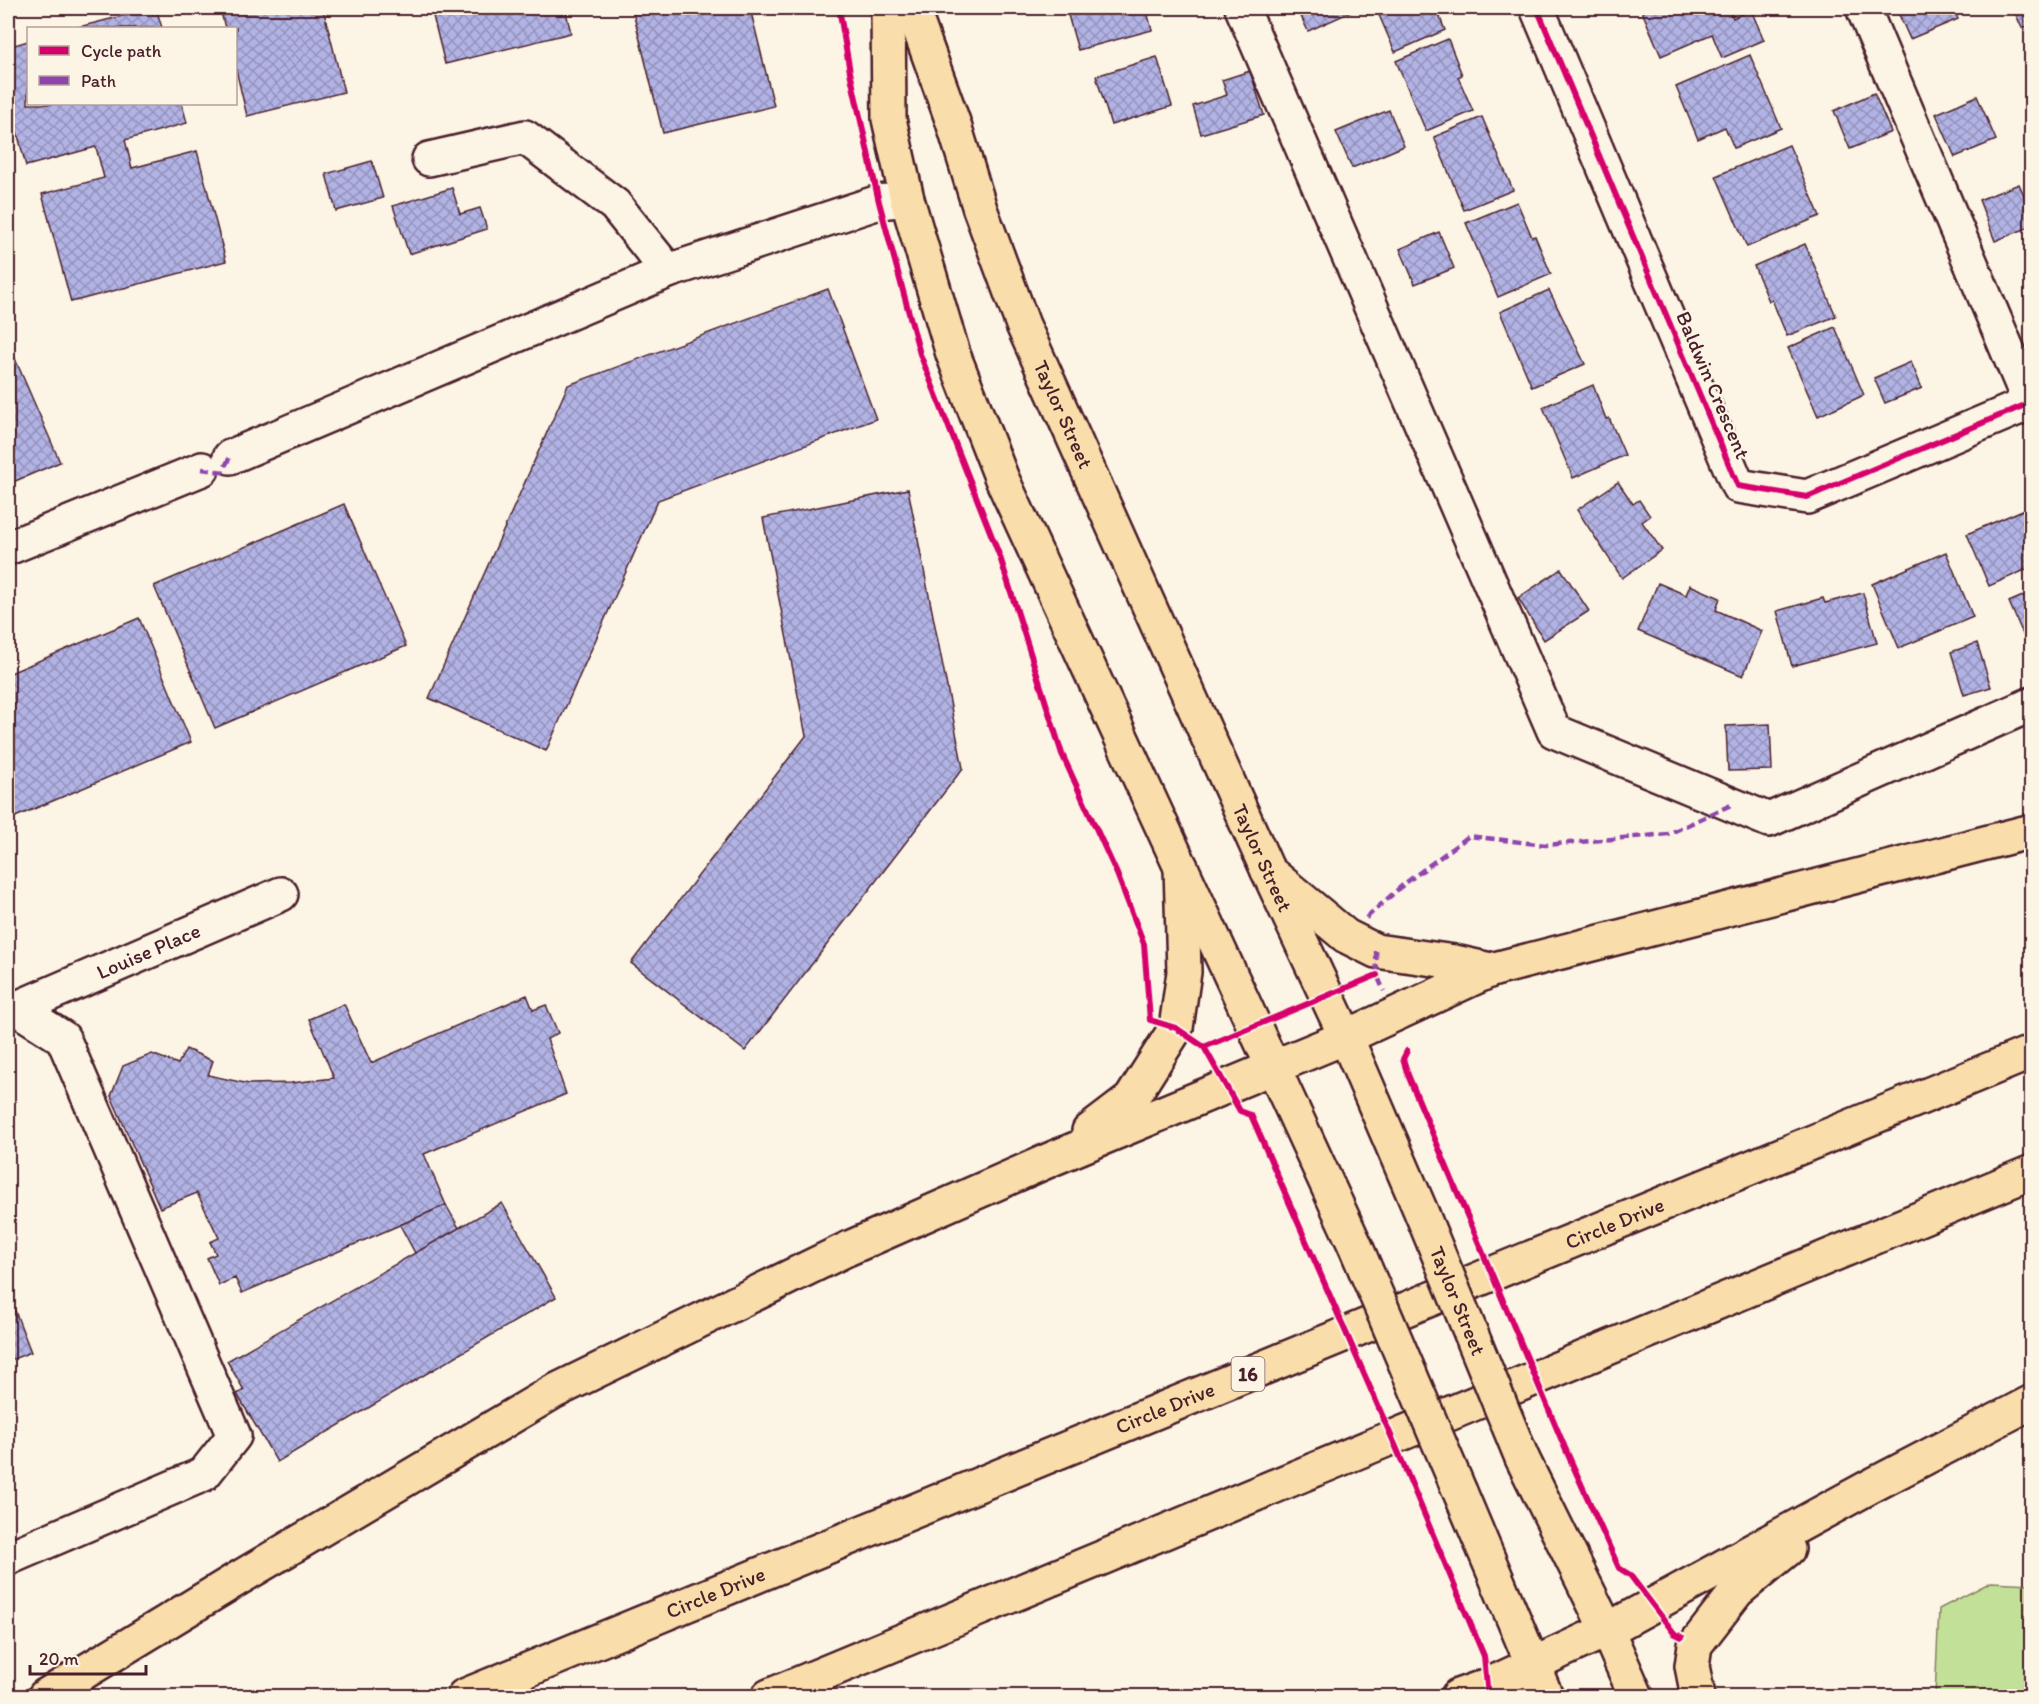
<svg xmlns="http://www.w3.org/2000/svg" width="2039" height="1704" viewBox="0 0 2039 1704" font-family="Itim,sans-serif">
<defs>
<pattern id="building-cross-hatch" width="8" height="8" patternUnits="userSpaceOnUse" patternTransform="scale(1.5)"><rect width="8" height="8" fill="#b2b3e5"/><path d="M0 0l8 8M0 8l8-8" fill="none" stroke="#9391ba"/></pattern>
</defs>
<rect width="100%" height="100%" fill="#fcf5e5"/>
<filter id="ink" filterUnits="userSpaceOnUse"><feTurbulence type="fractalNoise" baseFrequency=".0167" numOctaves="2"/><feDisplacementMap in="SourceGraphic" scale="12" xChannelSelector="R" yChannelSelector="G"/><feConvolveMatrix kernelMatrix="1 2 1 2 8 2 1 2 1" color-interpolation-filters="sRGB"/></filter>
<g filter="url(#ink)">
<path fill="#c3e098" stroke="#868062" stroke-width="1.5" d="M1991,1582L2031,1584V1696H1935L1939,1609Z"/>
<g fill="url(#building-cross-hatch)" stroke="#4a1f2b" stroke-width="1.5">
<path d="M156,8L162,28H75L154,8Z"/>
<path d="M220,8H323L344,92L247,116L236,70V28H225Z"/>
<path d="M431,8H565L571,33L445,64Z"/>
<path d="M632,8H750L774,106L663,133Z"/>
<path d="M1066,8H1146L1152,30L1078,50Z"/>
<path d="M1297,8H1349L1351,12L1308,31Z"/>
<path d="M1376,8H1436L1445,30L1395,52Z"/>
<path d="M1645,8H1729L1733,18L1751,10L1764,40L1722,58L1712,34L1661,56L1641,9Z"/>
<path d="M1896,8H1953L1958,19L1910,39Z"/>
<path d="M2013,8H2032V25L2022,28Z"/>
<path d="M1448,39L1462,75L1458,77L1473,111L1426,131L1396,61Z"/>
<path d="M28,41V104H182L187,123L125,140L132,168L197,151L226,261L71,302L42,194L104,178L96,147L26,166L8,97V47Z"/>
<path d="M1750,55L1781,128L1734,148L1725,127L1698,139L1676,87Z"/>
<path d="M1157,57L1172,106L1111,125L1096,76Z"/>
<path d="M1250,71L1264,115L1201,134L1193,106L1227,95L1222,80Z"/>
<path d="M1874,93L1891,132L1850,149L1834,111Z"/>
<path d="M1977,96L1996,140L1955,157L1936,114Z"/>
<path d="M1389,110L1404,146L1352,168L1336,132Z"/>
<path d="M1482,117L1513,190L1464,210L1434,137Z"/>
<path d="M1789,145L1820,216L1747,247L1716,176Z"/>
<path d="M372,161L383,198L336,211L326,174Z"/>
<path d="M2019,184L2032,213V226L1995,241L1979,200Z"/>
<path d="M452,188L460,214L480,208L487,229L409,254L393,206Z"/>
<path d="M1517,202L1532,237L1535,236L1551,274L1498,297L1466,223Z"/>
<path d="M1439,232L1454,268L1415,284L1400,249Z"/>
<path d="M1805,244L1836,316L1787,336L1772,300L1769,301L1754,266Z"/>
<path d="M828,289L876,419L658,500L546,751L429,698L568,385Z"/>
<path d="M1549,290L1585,364L1532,387L1500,312Z"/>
<path d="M1835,327L1864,395L1818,416L1788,348Z"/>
<path d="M13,354L60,462L8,484V357Z"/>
<path d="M1911,362L1922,388L1885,403L1874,378Z"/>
<path d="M1593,385L1606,419L1609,418L1625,455L1573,478L1543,407Z"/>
<path d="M1618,482L1633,504L1639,500L1650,516L1642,522L1662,550L1622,578L1577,510Z"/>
<path d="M908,489L963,768L745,1051L631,963L806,736L763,518Z"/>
<path d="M344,504L406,646L215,728L154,586Z"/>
<path d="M2032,506V567L1989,586L1967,534Z"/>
<path d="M1946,552L1973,617L1899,648L1872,584Z"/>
<path d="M1561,569L1589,611L1544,640L1518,598Z"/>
<path d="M1658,583L1686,595L1690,585L1720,598L1716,610L1762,631L1743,676L1638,631Z"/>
<path d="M2032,592V639L2026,641L2009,602Z"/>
<path d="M1863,593L1877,643L1792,666L1777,611L1823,598L1825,603Z"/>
<path d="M139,618L191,742L8,820V674Z"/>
<path d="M1977,643L1991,687L1964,695L1951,652Z"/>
<path d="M1770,724L1772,770L1728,771L1726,726Z"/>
<path d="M527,995L533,1010L546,1005L558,1033L547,1039L566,1094L424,1154L446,1205L242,1293L235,1278L219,1285L207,1258L216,1254L210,1242L219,1238L197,1193L160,1208L111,1096L123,1066L152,1054L178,1064L186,1049L213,1061L208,1075L249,1084L291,1083L334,1078L309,1019L344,1004L371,1063Z"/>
<path d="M502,1203L556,1297L277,1462L237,1394L244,1390L227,1361Z"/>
<path d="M446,1205L459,1228L415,1253L400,1225Z"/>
<path d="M8,1293L31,1352L8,1361Z"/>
</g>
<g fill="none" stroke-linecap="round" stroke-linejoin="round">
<g stroke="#4a1f2b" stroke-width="38">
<g id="minor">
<path d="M1242,8L1554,731L1769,820L2032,704"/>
<path d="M1537,8L1738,486L1807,497L2032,402"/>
<path d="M1863,8L2032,408"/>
<path d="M429,159L525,137L615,205L668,271"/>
<path d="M230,457L668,271L879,202L907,199"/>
<path d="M8,548L202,469"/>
<path id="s1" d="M8,1012L281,894"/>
<path d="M8,1558L204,1474L234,1436L63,1038L16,1008"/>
</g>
</g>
<g stroke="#4a1f2b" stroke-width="38">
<g id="major">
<path d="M888,8L889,119L907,199L953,354L1002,479L1355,1245"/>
<path id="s2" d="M912,8L953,122L980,209L1023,325L1268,871L1346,1037L1422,1214"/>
<path d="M1522,1458L1607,1630L1636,1696"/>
<path d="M1460,1492L1546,1696"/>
</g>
</g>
<g stroke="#4a1f2b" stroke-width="38">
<g id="highway">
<path d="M1268,871L1346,936L1376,951L1455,962L1491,970"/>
<path d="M1089,1131L1131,1099L1176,1028L1184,972L1181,867"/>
<path d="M45,1696L239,1578L553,1392L847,1249L1054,1158L1346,1037L1491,970L2032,831"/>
<path id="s3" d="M464,1696L2032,1052"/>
<path d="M769,1696L2032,1172"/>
<path d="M1458,1696L1486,1686L1607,1630L1871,1486L2032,1402"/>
<path d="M1698,1696L1692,1666L1695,1645L1737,1591L1788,1549"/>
</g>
</g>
<use href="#minor" stroke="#fcf5e5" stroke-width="33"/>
<use href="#major" stroke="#f9deab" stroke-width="33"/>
<use href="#highway" stroke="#f9deab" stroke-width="33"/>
<g stroke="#4a1f2b" stroke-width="38" stroke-linecap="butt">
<g id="major-bridge">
<path id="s4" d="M1422,1214L1522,1458"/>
<path d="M1355,1245L1460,1492"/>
</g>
</g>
<use href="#major-bridge" stroke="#f9deab" stroke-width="33"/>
<g stroke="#8e44ad" stroke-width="4.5" stroke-dasharray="9 4.5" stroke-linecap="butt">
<path d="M202,469L222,472L230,457"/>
<path d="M1366,918L1404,884L1469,836L1546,845L1668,834L1733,804"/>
<path d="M1376,951L1377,975L1384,991"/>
</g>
<g stroke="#fcf5e5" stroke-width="10">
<g id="cycleway">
<path d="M839,8L850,72L879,202L920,354L1000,557L1062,754L1117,874L1144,944L1150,1020L1176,1028L1204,1047L1240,1111L1251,1115L1396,1447L1484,1656L1488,1696"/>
<path d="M1537,8L1738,486L1807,497L2032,402"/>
<path d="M1204,1047L1377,975"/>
<path d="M1407,1051L1403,1059L1408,1075L1565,1448L1619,1568L1630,1575L1674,1633L1682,1637"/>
</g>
</g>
<use href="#cycleway" stroke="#d6006c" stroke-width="6"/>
</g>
</g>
<g text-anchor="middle" stroke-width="5" stroke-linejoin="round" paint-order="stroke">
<rect fill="#fcf5e5" stroke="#7f5f63" stroke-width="1.5" x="1231.5" y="1357" width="33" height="34" rx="4.5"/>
<g font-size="20" font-weight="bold" fill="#4a1f2b">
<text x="1248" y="1381">16</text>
</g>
<g font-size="21" fill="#4a1f2b" stroke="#fcf5e5">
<text transform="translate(1713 385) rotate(67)" y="7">Baldwin Crescent</text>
<text dy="7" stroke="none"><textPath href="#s2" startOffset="434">Taylor Street</textPath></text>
<text dy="7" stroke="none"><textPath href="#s2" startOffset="920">Taylor Street</textPath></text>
<text dy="7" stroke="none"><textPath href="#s1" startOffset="153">Louise Place</textPath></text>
<text dy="7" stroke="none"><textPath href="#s3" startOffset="1244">Circle Drive</textPath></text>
<text dy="7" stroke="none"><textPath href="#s4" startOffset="94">Taylor Street</textPath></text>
<text dy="7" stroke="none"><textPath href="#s3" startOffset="758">Circle Drive</textPath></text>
<text dy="7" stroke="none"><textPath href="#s3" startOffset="272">Circle Drive</textPath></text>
</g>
</g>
<rect width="2039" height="1704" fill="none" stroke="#fcf5e5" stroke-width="30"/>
<rect x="15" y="15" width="2009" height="1674" fill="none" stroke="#4a1f2b" stroke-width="2" filter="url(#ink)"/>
<rect x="27" y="27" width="210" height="78" fill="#fcf5e5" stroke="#b59f9b" stroke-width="1.5"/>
<rect x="39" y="46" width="30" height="9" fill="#d6006c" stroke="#b59f9b" stroke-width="1.5"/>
<text x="81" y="57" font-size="18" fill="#4a1f2b">Cycle path</text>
<rect x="39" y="76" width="30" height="9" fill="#8e44ad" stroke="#b59f9b" stroke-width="1.5"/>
<text x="81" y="87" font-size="18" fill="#4a1f2b">Path</text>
<path d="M30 1665v9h116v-9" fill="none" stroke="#4a1f2b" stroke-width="3"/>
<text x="39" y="1665" font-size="18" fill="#4a1f2b" stroke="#fcf5e5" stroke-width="4.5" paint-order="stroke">20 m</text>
</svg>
